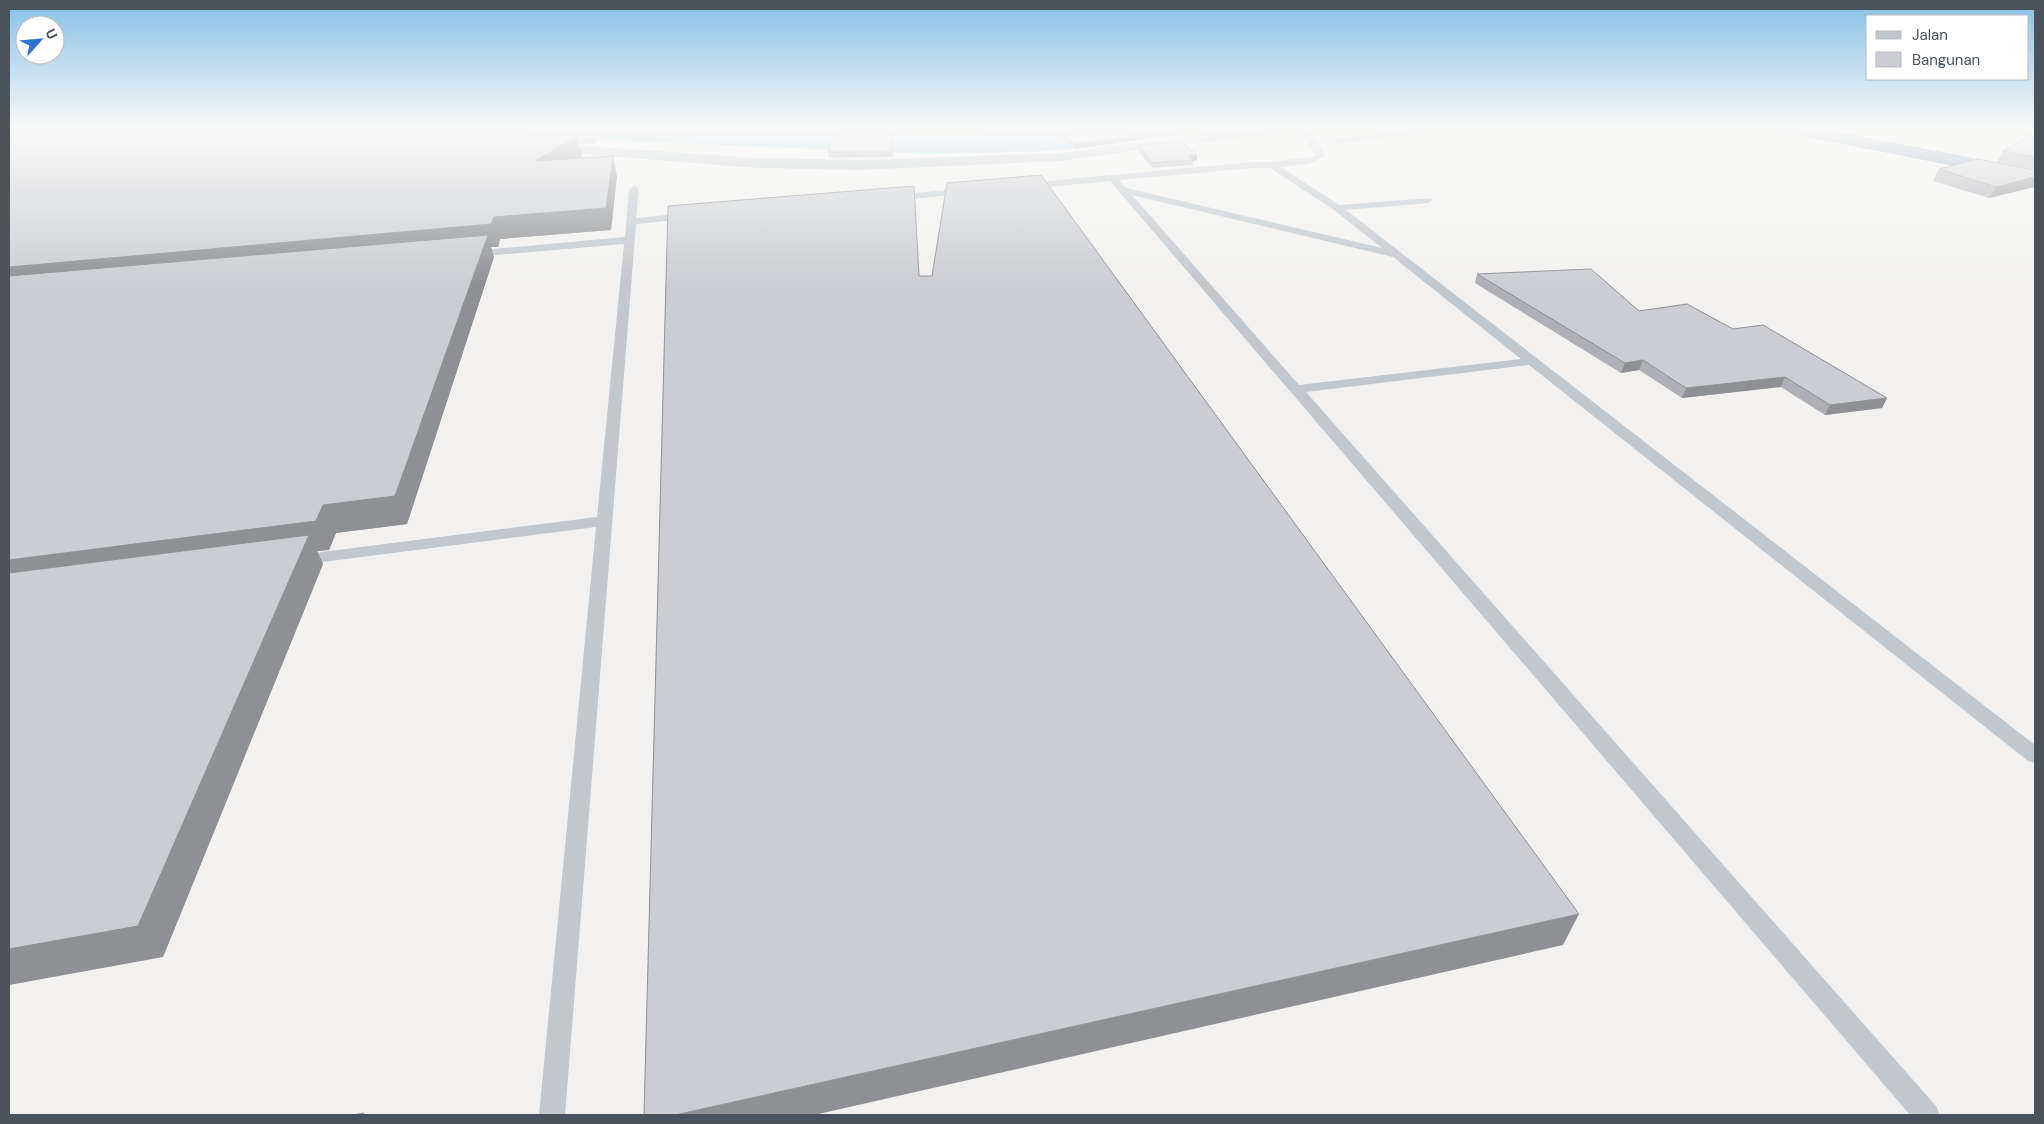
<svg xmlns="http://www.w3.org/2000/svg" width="2044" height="1124" viewBox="0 0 2044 1124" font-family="'DM Sans',sans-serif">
<rect width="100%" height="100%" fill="#f2f1f0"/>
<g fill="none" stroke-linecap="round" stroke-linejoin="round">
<path fill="#97d1e2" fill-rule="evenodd" d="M497,128H725L931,136L1050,133L1096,128H1186L1182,134L1172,136L1050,151L931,154L511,136L501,134Z"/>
<g stroke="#798da5" stroke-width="2">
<path id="highway" d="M1781,128H1810L2035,171V181L1788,132Z"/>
</g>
<g fill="#c0c7cd" fill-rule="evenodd">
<path d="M1296,128H1305L1323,150L1325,157L1307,164L1281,167L1339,205L1431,198L1433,200L1428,203L1346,210L2035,745V763L2028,761L1529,365L1306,392L1936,1106L1940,1115H1910L1110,181L1026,189L1021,186L1026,183L1252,162H1272L1316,156ZM1252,168H1270L1334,210L1382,248L1126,188L1119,180ZM1132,195L1393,257L1521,359L1299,385Z"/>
<path d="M1425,128H1451L1447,130L1338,144L1334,141L1338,138Z"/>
<path d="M634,186L639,189L636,218L688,213L693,216L688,219L636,224L565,1115H539L596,527L299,565L293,564L291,560L293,556L299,555L597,517L624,244L472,257L467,254L472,251L625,237L629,189Z"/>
<path d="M967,188L970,189V193L894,201L889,198L894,195Z"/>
</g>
<path fill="#c0c7cd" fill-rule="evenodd" d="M1257,128H1304L1297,132L1158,147L1062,161L861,170L757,168L544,151L539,150L537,147L539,144L544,143L757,158L861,160L1062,153L1158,139Z"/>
<use href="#highway" fill="#8ea2b9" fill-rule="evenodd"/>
</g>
<g fill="#afb0b5">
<path d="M149,128H308L307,129L548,134L596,135L597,141L592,144L579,143L582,156L578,158L617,176L611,230L500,239L498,247H491L494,257L407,524L336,533L329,550L317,551L323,564L163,957L117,130Z"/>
<path d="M892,128L893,157L829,158L828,152Z"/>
<path d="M1050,128H1165L1168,131V136L1074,149Z"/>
<path d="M2035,131V169L1997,162L2003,151Z"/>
<path d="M1139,146L1197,160L1193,161V165L1152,168L1139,152Z"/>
<path d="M1939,169L2035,170L1989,198L1933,181Z"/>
<path d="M1477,274L1639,311L1733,329L1887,398L1882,408L1825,415L1781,387L1682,398L1639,370L1621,373L1475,283Z"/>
</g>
<g fill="#8e9093">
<path d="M86,128H116L120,137L78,131Z"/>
<path d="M1168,131V136L1074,149V144Z"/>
<path d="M596,135L597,141L592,144L591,139Z"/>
<path d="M577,136L582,156L541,182L535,161Z"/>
<path d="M1197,155V160L1193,161V160L1189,156Z"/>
<path d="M613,156L617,176L611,230L500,239L498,247H491L494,257L407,524L336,533L329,550L317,551L323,564L163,957L9,985V560L323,505L9,292V267L494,217Z"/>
<path d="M2035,177V187L1989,198L1996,187Z"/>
<path d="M1643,360L1639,370L1621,373L1625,363Z"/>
<path d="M1785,377L1781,387L1682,398L1686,388Z"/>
<path d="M1887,398L1882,408L1825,415L1830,405Z"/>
<path d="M1579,914L1563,945L814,1115H675Z"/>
</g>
<g fill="#cbcdd2" stroke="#8e9093">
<path d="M9,128H86L78,131L149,128H274L272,129L424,130L427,128H454L491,129L577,136L535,161L613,156L606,208L494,217L491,224L9,267Z"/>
<path d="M836,128H892V152H828Z"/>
<path d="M1056,128H1165L1168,131L1074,144Z"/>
<path d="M2035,131V157L2003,151Z"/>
<path d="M551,132L596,135L591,139L578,138L577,136L548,134Z"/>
<path d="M1181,141L1197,155L1189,156L1193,160L1152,163L1139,146Z"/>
<path d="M1977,159L2035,170V177L1996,187L1939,169Z"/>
<path d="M1041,175L1579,914L675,1115H644L668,206L914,186L919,276H932L947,183Z"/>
<path d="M488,235L395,496L323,505L316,521L9,560V276Z"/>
<path d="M1591,269L1639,311L1687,304L1733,329L1763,325L1887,398L1830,405L1785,377L1686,388L1643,360L1625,363L1477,274Z"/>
<path d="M309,535L138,926L9,949V573Z"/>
<path d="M364,1113L363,1115H353Z"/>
</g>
<linearGradient id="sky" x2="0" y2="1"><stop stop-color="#87c0e6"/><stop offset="0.45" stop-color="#f9f9f8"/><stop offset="1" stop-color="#f9f9f8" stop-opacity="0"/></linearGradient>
<rect width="2044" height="285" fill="url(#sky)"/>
<rect width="2044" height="1124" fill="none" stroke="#4a535b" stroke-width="20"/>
<rect x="1866" y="15" width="162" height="65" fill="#ffffff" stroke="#b7babd"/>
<rect x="1876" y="31" width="25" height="8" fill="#c0c7cd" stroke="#b7babd"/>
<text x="1912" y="40" font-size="15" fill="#4a535b">Jalan</text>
<rect x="1876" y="52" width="25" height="15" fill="#cbcdd2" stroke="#b7babd"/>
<text x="1912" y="65" font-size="15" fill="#4a535b">Bangunan</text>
<g transform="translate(40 40) rotate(63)"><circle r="24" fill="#ffffff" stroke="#b7babd"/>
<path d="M0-4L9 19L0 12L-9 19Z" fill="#2f71ce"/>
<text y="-8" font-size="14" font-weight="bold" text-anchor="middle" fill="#4a535b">U</text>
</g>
</svg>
